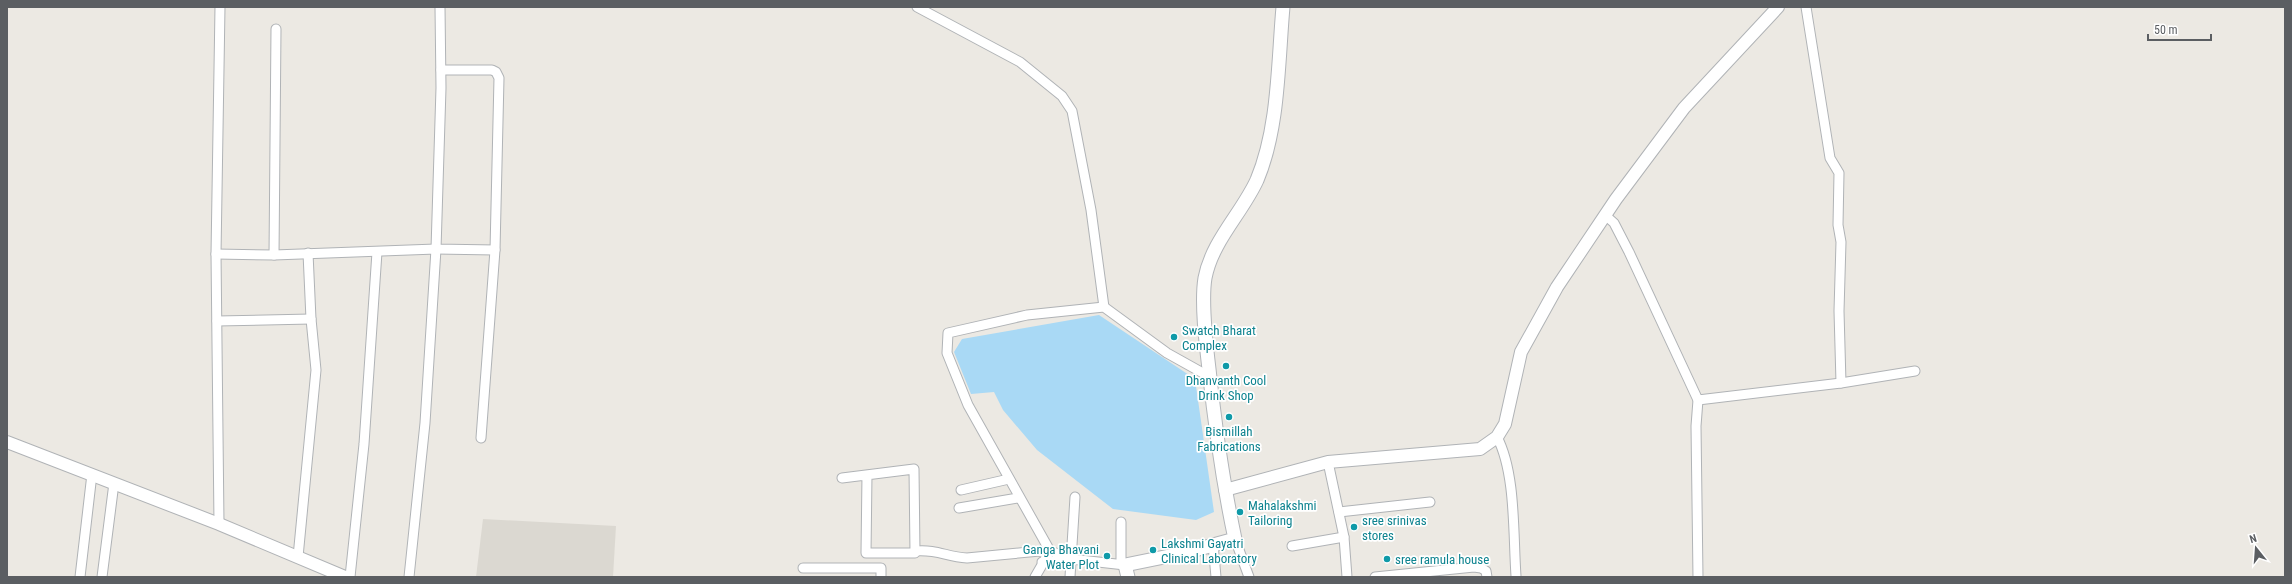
<svg xmlns="http://www.w3.org/2000/svg" width="2292" height="584" viewBox="0 0 2292 584" font-family="'Roboto Condensed',sans-serif">
<rect width="100%" height="100%" fill="#ece9e3"/>
<path fill="#dbd8d1" d="M483,519L616,526L613,577H476Z"/>
<path fill="#a9d9f5" d="M1099,315L1195,379L1214,512L1196,520L1113,509L1037,450L1003,410L994,392L971,394L954,352L962,339Z"/>
<g fill="none" stroke-linecap="round" stroke-linejoin="round">
<g stroke="#b0b3b6" stroke-width="11">
<g id="minor">
<path d="M440,7L441,88L436,249L495,250"/>
<path d="M917,7L1020,62L1062,96L1072,111L1091,210L1104,307"/>
<path d="M1806,7L1830,158L1839,173L1838,225L1841,242L1839,311L1841,383"/>
<path d="M441,70H492L496,72L499,78L495,250L481,438"/>
<path d="M1605,215L1614,223L1629,252L1698,400L1696,426L1698,577"/>
<path d="M216,254L274,255L436,249L425,423L409,577"/>
<path d="M274,255L276,29"/>
<path d="M217,321L311,319"/>
<path d="M1698,400L1841,383L1915,371"/>
<path d="M1497,437C1516,473 1513,534 1516,576"/>
<path d="M1328,462L1344,537L1347,577"/>
<path d="M842,478L914,469L915,553H866L867,475"/>
<path d="M961,490L1009,479"/>
<path d="M959,508L1018,498"/>
<path d="M1339,512L1430,502"/>
<path d="M1121,522V564"/>
<path d="M219,524L216,254L220,7"/>
<path d="M1235,539L1249,577"/>
<path d="M1213,544L1216,577"/>
<path d="M1292,546L1344,537"/>
<path d="M915,551C938,549 946,557 967,558L1040,551L1047,554"/>
<path d="M298,557L316,370L311,319L308,253"/>
<path d="M1042,562L1063,561L1066,558"/>
<path d="M1125,565L1071,559L1050,551L968,405L947,353L948,333L1027,315L1104,307L1167,353L1210,377"/>
<path d="M803,568H881V577"/>
<path d="M80,577L92,474"/>
<path d="M102,577L114,483"/>
<path d="M350,577L364,444L377,252"/>
<path d="M1035,577L1050,551"/>
<path d="M1070,577L1075,497"/>
<path d="M1375,577L1474,567L1481,568L1486,571L1487,577"/>
</g>
</g>
<g stroke="#b0b3b6" stroke-width="14">
<g id="tertiary">
<path d="M7,442L219,524L345,577"/>
<path d="M1225,490L1328,462L1480,449L1497,437L1505,424L1521,352L1557,287L1616,199L1684,108L1778,7"/>
</g>
</g>
<g stroke="#b2b5b9" stroke-width="15">
<path id="secondary" d="M1128,577L1125,565L1184,553L1235,539C1223,483 1215,426 1209,369C1206,344 1201,302 1205,278C1212,241 1242,213 1257,180C1279,128 1278,62 1283,7"/>
</g>
<use href="#minor" stroke="#fff" stroke-width="9"/>
<use href="#tertiary" stroke="#fff" stroke-width="12"/>
<use href="#secondary" stroke="#fff" stroke-width="13"/>
</g>
<g fill="#0f9aa8" stroke="#fff" stroke-width="1.5">
<circle cx="1174" cy="337" r="4"/>
<circle cx="1226" cy="366" r="4"/>
<circle cx="1229" cy="417" r="4"/>
<circle cx="1240" cy="512" r="4"/>
<circle cx="1354" cy="527" r="4"/>
<circle cx="1153" cy="550" r="4"/>
<circle cx="1107" cy="556" r="4"/>
<circle cx="1387" cy="559" r="4"/>
</g>
<g text-anchor="middle" stroke-width="3.5" stroke-linejoin="round" paint-order="stroke">
<g font-size="13" fill="#0d838f" stroke="#fff" text-anchor="start">
<text x="1182" y="335">Swatch Bharat<tspan x="1182" dy="15">Complex</tspan></text>
<text x="1226" y="385" text-anchor="middle">Dhanvanth Cool<tspan x="1226" dy="15">Drink Shop</tspan></text>
<text x="1229" y="436" text-anchor="middle">Bismillah<tspan x="1229" dy="15">Fabrications</tspan></text>
<text x="1248" y="510">Mahalakshmi<tspan x="1248" dy="15">Tailoring</tspan></text>
<text x="1362" y="525">sree srinivas<tspan x="1362" dy="15">stores</tspan></text>
<text x="1161" y="548">Lakshmi Gayatri<tspan x="1161" dy="15">Clinical Laboratory</tspan></text>
<text x="1099" y="554" text-anchor="end">Ganga Bhavani<tspan x="1099" dy="15">Water Plot</tspan></text>
<text x="1395" y="564">sree ramula house</text>
</g>
</g>
<rect width="2292" height="584" fill="none" stroke="#5b5e62" stroke-width="16"/>
<g transform="translate(2256 548) rotate(343)" stroke="#ffffff" stroke-width="3" paint-order="stroke">
<path d="M0-3L7 15L0 10L-7 15Z" fill="#5b5e62"/>
<text y="-6" font-size="11" font-weight="bold" text-anchor="middle" fill="#5b5e62">N</text>
</g>
<path d="M2148 34v6h63v-6" fill="none" stroke="#5b5e62" stroke-width="2"/>
<text x="2154" y="34" font-size="12" fill="#5b5e62" stroke="#ffffff" stroke-width="3" paint-order="stroke">50 m</text>
</svg>
